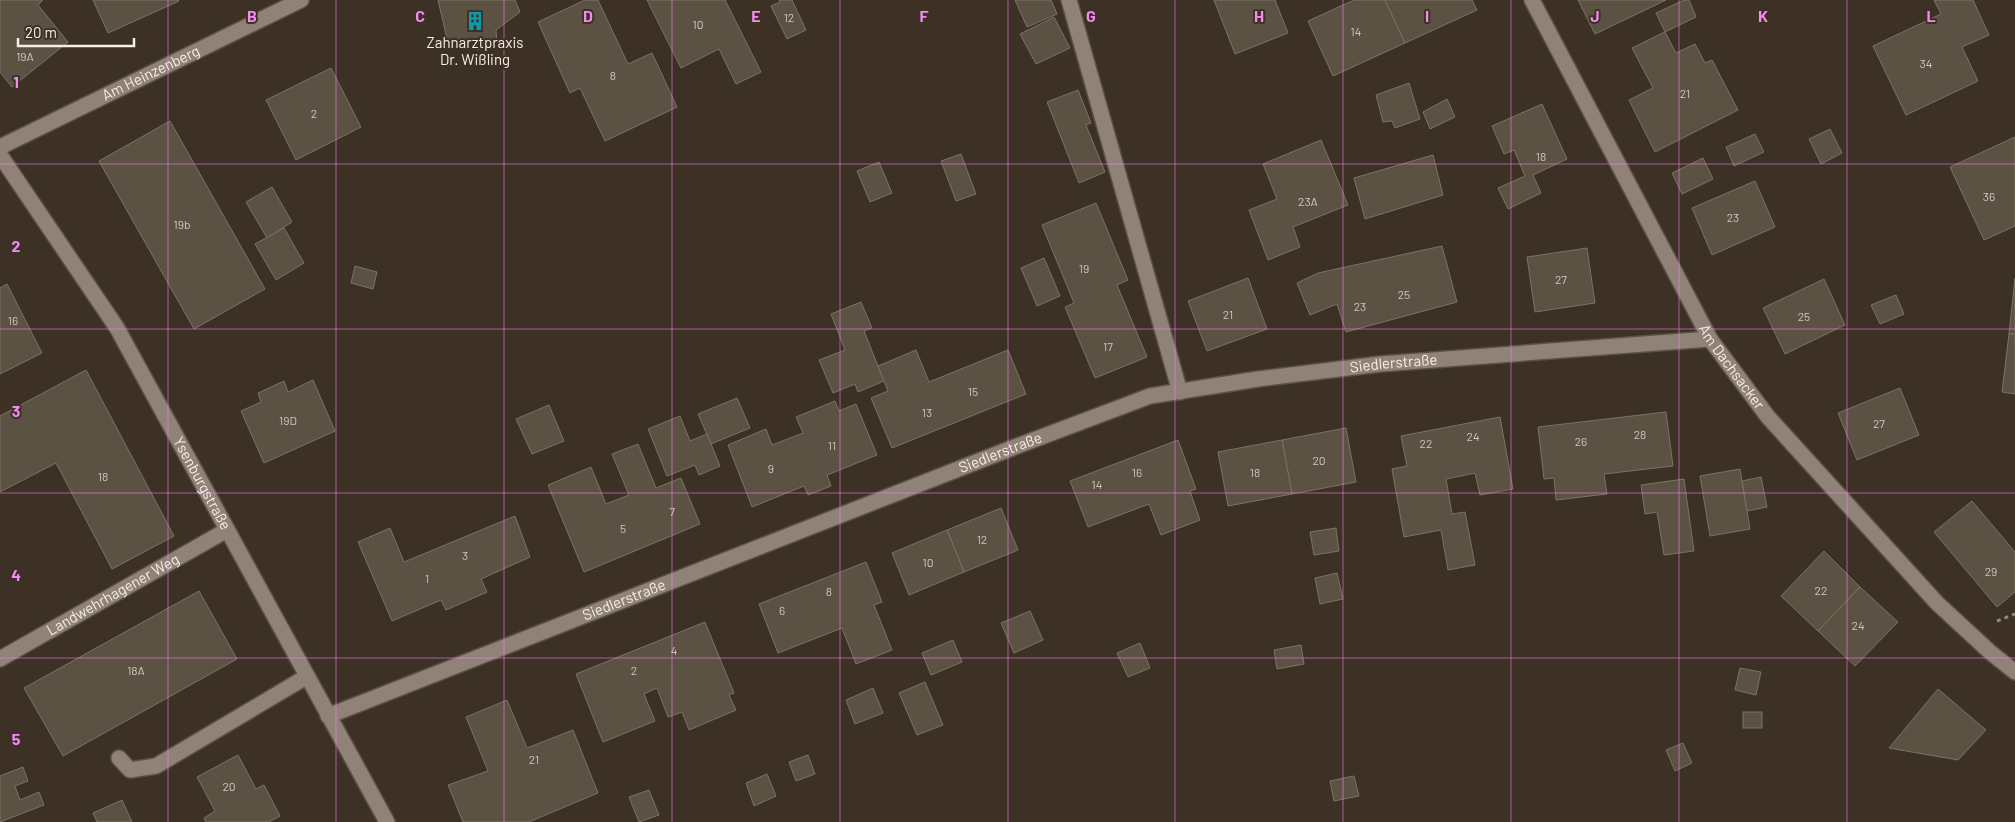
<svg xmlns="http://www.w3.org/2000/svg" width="2015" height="822" viewBox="0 0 2015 822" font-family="Barlow,sans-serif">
<rect width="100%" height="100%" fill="#3d3126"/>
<g fill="#5b5244" stroke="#7c7364">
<path d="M0,0H43L38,5L68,42L12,87L0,72Z"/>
<path d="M93,0H178L179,1L108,33Z"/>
<path d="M438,0H515L520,12L496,30L497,43L477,50L472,39L448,43Z"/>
<path d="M585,0H598L628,64L652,53L677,107L605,141L580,88L570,93L538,22Z"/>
<path d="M647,0H725L761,72L736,84L719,49L681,68Z"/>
<path d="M779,0H792L806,30L787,39L771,6L780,2Z"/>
<path d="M1015,0H1051L1057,14L1027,27Z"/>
<path d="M1214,0H1275L1288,33L1235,54Z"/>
<path d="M1354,0H1385L1405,43L1333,76L1308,21Z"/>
<path d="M1385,0H1472L1477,10L1405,43Z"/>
<path d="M1578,0H1666L1595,34Z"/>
<path d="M1684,0H1689L1696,17L1665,32L1656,13Z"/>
<path d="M1934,0H1973L1989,35L1962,47L1978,81L1906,115L1873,46L1941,14Z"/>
<path d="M1054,17L1070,48L1036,64L1020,34Z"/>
<path d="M1665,32L1676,53L1695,44L1705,63L1712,60L1738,110L1655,152L1629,100L1653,88L1632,48Z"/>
<path d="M331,68L361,127L296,160L266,100Z"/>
<path d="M1409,83L1420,119L1395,128L1392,121L1383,122L1376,95Z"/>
<path d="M1078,90L1091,123L1086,125L1105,172L1079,183L1047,102Z"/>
<path d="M1447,99L1455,117L1430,129L1423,112Z"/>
<path d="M1542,104L1567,159L1533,175L1541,193L1508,209L1498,188L1525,176L1514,150L1504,154L1492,126Z"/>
<path d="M170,121L265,289L194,329L99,161Z"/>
<path d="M1830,129L1842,153L1821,164L1809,139Z"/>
<path d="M1755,134L1764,152L1734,166L1726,147Z"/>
<path d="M2015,137V226L1984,240L1950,167Z"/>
<path d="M1321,140L1348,205L1293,227L1300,247L1268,260L1249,210L1277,199L1263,164Z"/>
<path d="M961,154L976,194L956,201L941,161Z"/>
<path d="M1433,155L1443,195L1365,219L1354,178Z"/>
<path d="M1703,158L1713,179L1682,194L1672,173Z"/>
<path d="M879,162L892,193L870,202L857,171Z"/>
<path d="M1755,181L1775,227L1712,255L1692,208Z"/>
<path d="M272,187L292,222L267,238L246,202Z"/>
<path d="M1096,203L1128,280L1117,285L1147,357L1095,378L1065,307L1074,303L1042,225Z"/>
<path d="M284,228L304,263L276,280L255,244Z"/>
<path d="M1442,246L1457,302L1346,332L1337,304L1310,315L1297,283L1318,273Z"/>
<path d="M1587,248L1595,303L1535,312L1527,257Z"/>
<path d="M1044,258L1060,296L1037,306L1021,268Z"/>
<path d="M355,266L377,272L373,289L351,283Z"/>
<path d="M1248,278L1267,329L1207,351L1188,301Z"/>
<path d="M2015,278V334H2009Z"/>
<path d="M1824,279L1845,325L1785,354L1763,308Z"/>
<path d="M7,284L42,353L0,374V288Z"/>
<path d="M1896,295L1904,314L1880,324L1871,305Z"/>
<path d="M861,302L872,328L864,331L884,381L858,392L855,384L833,393L819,360L845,350L831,314Z"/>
<path d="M2009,334H2015V394L2002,392Z"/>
<path d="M916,350L929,382L1008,350L1026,394L892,448L871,398L888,391L878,366Z"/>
<path d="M86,370L174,536L112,569L56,463L0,492V416Z"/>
<path d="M313,380L335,431L264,463L241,411L261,402L258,393L284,381L288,392Z"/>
<path d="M1900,388L1919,435L1857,460L1838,413Z"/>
<path d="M737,398L750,428L711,444L698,414Z"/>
<path d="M835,401L839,411L856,404L877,455L827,475L831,486L808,495L804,486L752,507L728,445L766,429L772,445L803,433L796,417Z"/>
<path d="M549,405L564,441L532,454L516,419Z"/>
<path d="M1666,412L1673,466L1604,474L1607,494L1556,500L1554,478L1544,479L1538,427Z"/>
<path d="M680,416L690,441L707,434L720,466L699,475L695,465L667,476L648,429Z"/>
<path d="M1500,417L1513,489L1480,495L1475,473L1446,479L1452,514L1465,512L1475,565L1448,570L1441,530L1404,537L1392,469L1407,466L1401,436Z"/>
<path d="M1346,428L1356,482L1292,494L1282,440Z"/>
<path d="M1178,440L1196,489L1190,491L1200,520L1161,535L1149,504L1088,527L1070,481Z"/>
<path d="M1282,440L1292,494L1228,506L1218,452Z"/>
<path d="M638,444L656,488L681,478L700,524L584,572L548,485L591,467L606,504L629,495L612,454Z"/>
<path d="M1740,469L1750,529L1710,536L1700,476Z"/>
<path d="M1761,477L1767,507L1747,511L1742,481Z"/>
<path d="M1684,479L1694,551L1664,555L1657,512L1645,514L1641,485Z"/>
<path d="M1972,501L2015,552V592L1997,607L1934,532Z"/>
<path d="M1001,508L1018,550L964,572L947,530Z"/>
<path d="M515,516L530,557L481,579L487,592L446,610L441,600L392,621L358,542L390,528L404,562Z"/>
<path d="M1336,528L1339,551L1314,555L1310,532Z"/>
<path d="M947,530L964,572L909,595L892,553Z"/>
<path d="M1824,551L1860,587L1818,631L1781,596Z"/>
<path d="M866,562L882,602L874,605L892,650L856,664L842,628L778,653L759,604Z"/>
<path d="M1337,573L1343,599L1320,604L1315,578Z"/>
<path d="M1860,587L1898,622L1855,666L1818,631Z"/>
<path d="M199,591L237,659L63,756L24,688Z"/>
<path d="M1030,611L1043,640L1014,653L1001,623Z"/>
<path d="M705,622L734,693L729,695L736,710L689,730L682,712L668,717L657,688L644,694L655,721L603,742L576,674Z"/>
<path d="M953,640L962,662L931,675L922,653Z"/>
<path d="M1140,643L1150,668L1128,677L1117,653Z"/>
<path d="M1301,645L1304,664L1277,669L1274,650Z"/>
<path d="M1740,668L1761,672L1756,695L1735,690Z"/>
<path d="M925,682L943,725L917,735L899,693Z"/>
<path d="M873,688L883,713L855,724L846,700Z"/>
<path d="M1938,689L1986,730L1958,760L1889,748Z"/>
<path d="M507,700L527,748L573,730L598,793L529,822H463L448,785L488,771L466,717Z"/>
<rect x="1743" y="712" width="19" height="16"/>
<path d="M1683,743L1692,763L1675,771L1666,750Z"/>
<path d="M238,755L256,789L264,785L280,816L269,822H206L204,818L215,811L197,777Z"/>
<path d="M808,755L815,774L796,781L789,762Z"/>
<path d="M23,767L28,781L15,786L20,800L39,792L44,805L0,822V776Z"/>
<path d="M767,774L776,796L754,806L746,783Z"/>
<path d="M1354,776L1359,796L1334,801L1330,781Z"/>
<path d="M649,790L659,815L639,822L629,797Z"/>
<path d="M122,800L132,822H97L93,813Z"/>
</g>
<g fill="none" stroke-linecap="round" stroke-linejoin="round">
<g stroke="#5b5047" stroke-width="18">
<g id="lane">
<path d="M1069,0L1180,392"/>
<path d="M119,758L130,770L156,766L306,677"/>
</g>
</g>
<g stroke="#5b5047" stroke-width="18">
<g id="street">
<path id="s1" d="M1532,0L1710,339L1768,417L1937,603L1990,652L2015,672"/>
<path id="s2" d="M0,147L301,0"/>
<path id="s3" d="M0,155L117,328L387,822"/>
<path id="s4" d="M0,659L227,530"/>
<path id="s5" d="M328,716L1012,448L1150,396L1258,379L1380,364L1710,339"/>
</g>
</g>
<path stroke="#92887f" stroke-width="3" stroke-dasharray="4 4" stroke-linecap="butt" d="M1997,621L2015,614"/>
<use href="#lane" stroke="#908276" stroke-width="15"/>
<use href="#street" stroke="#908276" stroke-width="15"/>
</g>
<path fill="none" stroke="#f38af1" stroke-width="1" stroke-opacity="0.55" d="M168,0V822M336,0V822M504,0V822M672,0V822M840,0V822M1008,0V822M1175,0V822M1343,0V822M1511,0V822M1679,0V822M1847,0V822M0,164H2015M0,329H2015M0,493H2015M0,658H2015"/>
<defs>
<g id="building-bare" transform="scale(1.5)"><path d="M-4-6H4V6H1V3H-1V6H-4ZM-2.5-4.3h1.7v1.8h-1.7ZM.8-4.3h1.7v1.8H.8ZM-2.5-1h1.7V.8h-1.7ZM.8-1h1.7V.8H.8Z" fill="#0f9aa8" stroke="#3d3126" stroke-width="2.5" paint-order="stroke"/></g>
</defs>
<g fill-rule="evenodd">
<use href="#building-bare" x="475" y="21"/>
</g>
<g text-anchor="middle" stroke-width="4" stroke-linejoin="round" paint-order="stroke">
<g font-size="12" fill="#cfc7be">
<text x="789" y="22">12</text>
<text x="698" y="29">10</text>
<text x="1356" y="36">14</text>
<text x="25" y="61">19A</text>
<text x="1926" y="68">34</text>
<text x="613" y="80">8</text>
<text x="1685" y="98">21</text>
<text x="314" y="118">2</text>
<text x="1541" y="161">18</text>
<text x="1989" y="201">36</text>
<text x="1308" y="206">23A</text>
<text x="1733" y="222">23</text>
<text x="182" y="229">19b</text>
<text x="1084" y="273">19</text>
<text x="1561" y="284">27</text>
<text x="1404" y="299">25</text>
<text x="1360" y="311">23</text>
<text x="1228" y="319">21</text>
<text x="1804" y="321">25</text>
<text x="13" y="325">16</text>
<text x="1108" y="351">17</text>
<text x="973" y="396">15</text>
<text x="927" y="417">13</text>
<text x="288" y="425">19D</text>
<text x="1879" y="428">27</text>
<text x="1640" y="439">28</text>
<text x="1473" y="441">24</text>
<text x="1581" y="446">26</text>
<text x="1426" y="448">22</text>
<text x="832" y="450">11</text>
<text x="1319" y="465">20</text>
<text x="771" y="473">9</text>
<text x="1137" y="477">16</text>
<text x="1255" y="477">18</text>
<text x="103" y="481">18</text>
<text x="1097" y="489">14</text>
<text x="672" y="516">7</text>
<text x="623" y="533">5</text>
<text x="982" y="544">12</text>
<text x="465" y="560">3</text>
<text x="928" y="567">10</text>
<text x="1991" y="576">29</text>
<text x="427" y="583">1</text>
<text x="1821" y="595">22</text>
<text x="829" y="596">8</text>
<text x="782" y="615">6</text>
<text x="1858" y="630">24</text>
<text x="674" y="655">4</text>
<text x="136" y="675">18A</text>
<text x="634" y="675">2</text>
<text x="534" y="764">21</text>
<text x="229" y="791">20</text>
</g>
<g font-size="15" fill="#f6eee7" stroke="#3d3126">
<text x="475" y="48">Zahnarztpraxis<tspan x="475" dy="17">Dr. Wißling</tspan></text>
</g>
<g font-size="15" fill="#f6eee7" stroke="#3d3126">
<text dy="5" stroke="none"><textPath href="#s2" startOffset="168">Am Heinzenberg</textPath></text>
<text dy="5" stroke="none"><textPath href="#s5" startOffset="1128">Siedlerstraße</textPath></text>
<text dy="5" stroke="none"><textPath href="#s1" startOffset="418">Am Dachsacker</textPath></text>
<text dy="5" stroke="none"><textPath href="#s5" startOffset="722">Siedlerstraße</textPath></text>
<text dy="5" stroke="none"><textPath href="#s3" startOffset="386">Ysenburgstraße</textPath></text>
<text dy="5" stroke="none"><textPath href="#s4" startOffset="130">Landwehrhagener Weg</textPath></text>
<text dy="5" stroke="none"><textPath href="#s5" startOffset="318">Siedlerstraße</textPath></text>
</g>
</g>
<g font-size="16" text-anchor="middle" font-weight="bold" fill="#f38af1" stroke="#3d3126" stroke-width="4" stroke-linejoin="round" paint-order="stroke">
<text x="252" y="22">B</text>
<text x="420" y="22">C</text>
<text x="588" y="22">D</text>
<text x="756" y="22">E</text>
<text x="924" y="22">F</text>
<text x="1091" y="22">G</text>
<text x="1259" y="22">H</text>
<text x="1427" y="22">I</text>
<text x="1595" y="22">J</text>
<text x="1763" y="22">K</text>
<text x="1931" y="22">L</text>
<text x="16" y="88">1</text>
<text x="16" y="252">2</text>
<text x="16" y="417">3</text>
<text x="16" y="581">4</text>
<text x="16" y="745">5</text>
</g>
<path d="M18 38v8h116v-8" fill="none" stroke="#f6eee7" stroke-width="2.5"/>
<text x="25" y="38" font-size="15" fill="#f6eee7" stroke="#3d3126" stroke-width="4" paint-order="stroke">20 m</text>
</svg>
